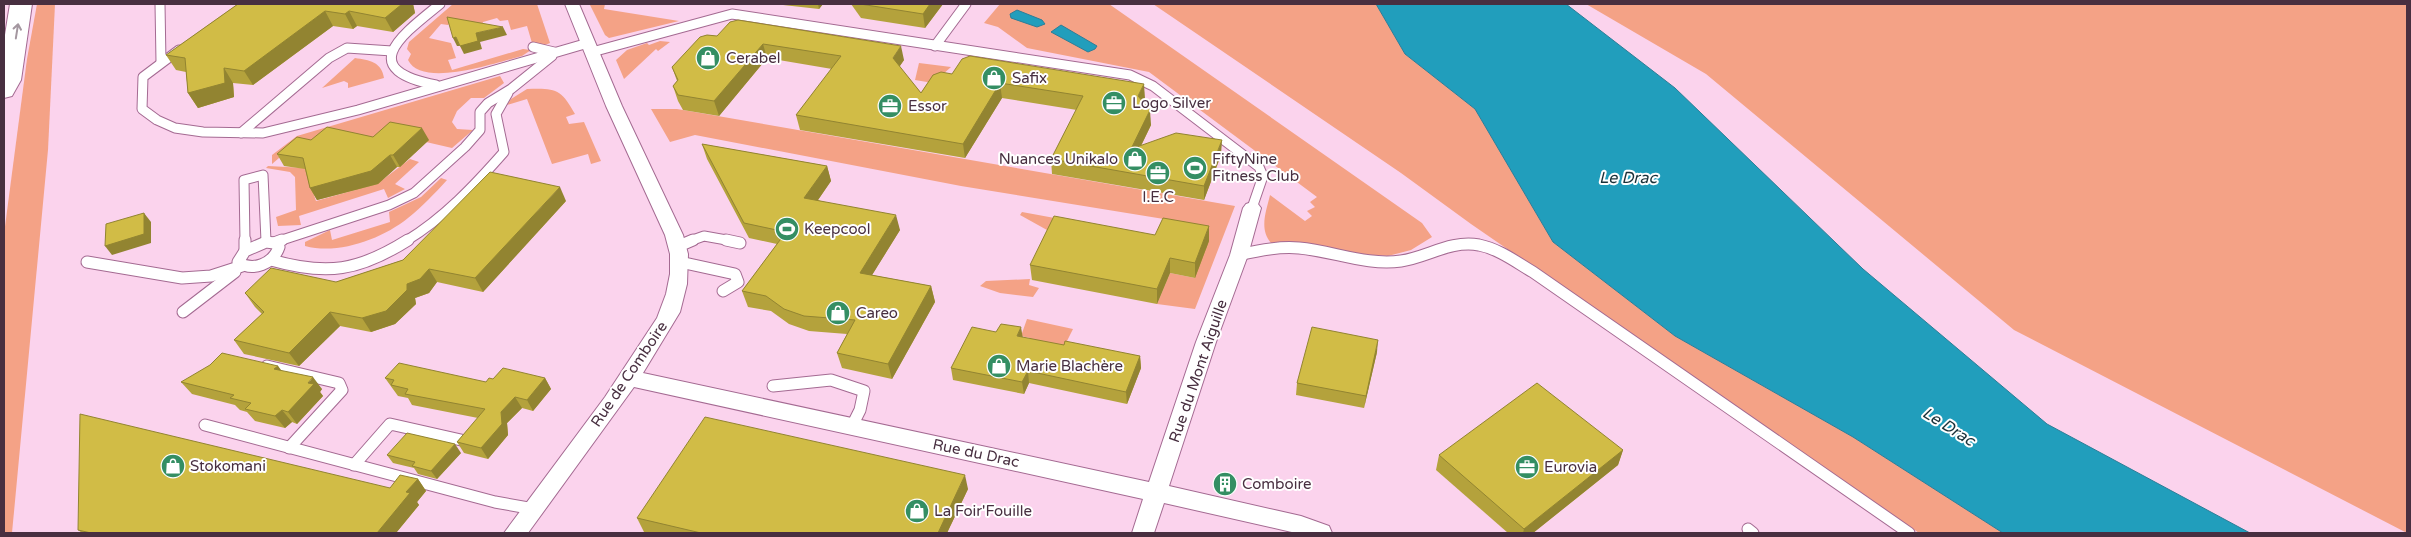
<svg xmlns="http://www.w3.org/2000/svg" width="2411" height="537" viewBox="0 0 2411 537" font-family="'Varela Round',sans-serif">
<rect width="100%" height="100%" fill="#fbd3ed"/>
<g fill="#f4a286">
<path d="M37,4H55L48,150L12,533H4V234L27,59Z"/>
<path d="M453,4H537L550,43L545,45L532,43L527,26L511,30L508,20L500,21L497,18L483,22L482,25L451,22L448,25L441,24L429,38L451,43L456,58L448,60L452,70L523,49L531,50L522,56C498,62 422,89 408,60L411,54L407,49L409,42Z"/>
<path d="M593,4H605L604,9L679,21L609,38L605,35L590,5Z"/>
<path d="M1000,4H1109L1422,223L1432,237L1411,250L1388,256L1344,253L1304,244L1271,243C1259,229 1266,212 1270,195L1305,221L1312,216L1307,211L1315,207L1310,202L1317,197L1149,72L1027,48L998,27L984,23Z"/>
<path d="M1153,4H1376L1405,54L1475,109L1553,242L1675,336L1853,437L2003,533H1919L1471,224L1401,173Z"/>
<path d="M1586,4H2407V533L2014,330L1706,74Z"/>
<path d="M660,41L670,42L658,51L656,49L624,79L616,60L627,50L647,43L649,45Z"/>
<path d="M355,58C369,60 382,62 384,78L348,88V83L344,81L322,88Z"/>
<path d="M919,63L951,67L933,83L915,80Z"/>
<path d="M500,76L504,83L484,98H471L457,111L452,122L457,129L473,130L452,148L426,142L428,140L286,152L272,164V155L297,136Z"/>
<path d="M527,89C556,88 561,89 575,114L566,117L569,124L584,122L601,161L591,164L588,154L552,164L527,99L507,105L511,99Z"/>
<path d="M651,109H677L1235,206L1195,309L1157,304L1170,273L1195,278L1170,220L961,186L695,135L670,142Z"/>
<path d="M410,159L419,162L395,184L405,189L388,198L384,189L299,216L301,225L278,226L276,217L296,210L295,177L290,172L266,168L268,166L305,168L316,201L355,190V186L361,185L362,188L377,184Z"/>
<path d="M441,178L447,180C435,193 422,207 408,218C382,239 339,255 305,246V242L330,230L332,240L390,222L389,212L421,197Z"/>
<path d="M1022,212L1060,219L1055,230H1047L1020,215Z"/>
<path d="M1030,279L1029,285L1039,288L1033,297L1000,293L980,286L986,281Z"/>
<path d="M1027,319L1073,329L1061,353L1027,345L1030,338L1021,336Z"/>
</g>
<g fill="#219ebc" stroke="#2d7d97">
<path d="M1376,4H1566L1675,88L1863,269L2047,424L2250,533H2003L1853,437L1675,336L1553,242L1475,109L1405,54Z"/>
<path d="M1017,10L1042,20L1045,24L1037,27L1011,18L1010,14Z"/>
<path d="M1061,25L1097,46L1095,49L1088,52L1051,32Z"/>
</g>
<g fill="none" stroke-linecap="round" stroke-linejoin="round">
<g stroke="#a46a92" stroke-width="11">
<g id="lane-far1">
<path d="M160,4L161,62"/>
<path d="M935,46L966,4"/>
<path d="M533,47L554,52"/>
<path d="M179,50L143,77L142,109L157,120L175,128L203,132L263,133L358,110L588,43"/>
<path d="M592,52L732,14L1130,75L1153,86L1259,167L1263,176L1252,208"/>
<path d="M436,85C354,69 403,34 440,4"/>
<path d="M241,133L329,58L347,48L392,51"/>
<path d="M245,241L244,180L263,175L266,241"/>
<path d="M279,241L389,205L414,193L465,147L480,130V112L488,103L511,89L552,56"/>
<path d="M406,241C444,218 475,185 504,152L496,114L508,93"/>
<path d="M690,241L704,236L732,241"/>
</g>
</g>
<g stroke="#a46a92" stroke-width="13">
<g id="lane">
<path d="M245,240V249"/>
<path d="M726,240L740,243"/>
<path d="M266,242L274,243L279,247C273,264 253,272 238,262L245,251Z"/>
<path d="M274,243L282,240"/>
<path d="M679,246L693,240"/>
<path d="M1239,255C1259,250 1279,246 1299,248C1333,251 1367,266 1401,261C1428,257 1450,240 1479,245C1499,249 1516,262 1533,272L1909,533"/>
<path d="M271,260C327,276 359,271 408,240"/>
<path d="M87,262L182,278L211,276L242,266"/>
<path d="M680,262L735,274L738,282L723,291"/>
<path d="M183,312L235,272"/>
<path d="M267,366L339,383L342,390L289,448"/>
<path d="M773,386L831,380L864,391L860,410L852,426"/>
<path d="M205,425L495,502L534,509"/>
<path d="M354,465L390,424L461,440"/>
<path d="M1748,529L1753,533"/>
</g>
</g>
<g stroke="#a46a92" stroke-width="2">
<path id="street" d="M565,4H579L622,106L683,235L688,254L687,284L680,312L643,373L1149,482L1196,342L1230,255L1243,208L1246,204L1252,202L1258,204L1261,208L1248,255L1216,342L1169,486L1301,516L1329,526L1332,533H1296L1164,503L1154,533H1132L1143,499L634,387L528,533H504L605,397L657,318L666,294L670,274V254L665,235L606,106Z"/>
</g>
<g stroke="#a46a92" stroke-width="2">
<path id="highway" d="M10,4H32L21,80L12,96L4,98V41Z"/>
</g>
<use href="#lane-far1" stroke="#fff" stroke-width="9"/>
<use href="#lane" stroke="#fff" stroke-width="11"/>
<use href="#street" fill="#fff" fill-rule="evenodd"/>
<use href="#highway" fill="#fff" fill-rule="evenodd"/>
</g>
<g fill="#b4a23c">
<path d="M238,4H413L415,13L393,32L357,26L353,29L333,26L253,85L233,83L234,97L198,108L188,93L186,72L176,70L166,55Z"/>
<path d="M774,4H823L819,9Z"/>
<path d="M851,4H943L925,28L861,18Z"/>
<path d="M707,35L904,60L899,67L921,93L933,75L1145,99L1143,102L1151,125L1141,146L1221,155L1204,200L1052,174L1051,159L1077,110L1002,98L965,158L800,130L796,115L832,69L767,58L719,116L683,110L678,101L673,86L677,81L672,67Z"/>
<path d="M373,137L429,140L400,167H397L378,184L317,200L310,188L305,169L284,166L277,154Z"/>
<path d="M702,144L827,166L831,181L818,200L900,230L872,275L931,286L935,302L892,379L842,368L837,353L847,334L809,331L789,324L771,311L748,307L742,291L777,244L749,238L707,159Z"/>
<path d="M566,201L483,292L437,282L429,293L415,298L416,304L395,324L371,332L340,326L299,366L244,354L234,340L262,314L255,307L245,293L336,282L403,260Z"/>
<path d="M1155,235L1209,241L1195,278L1170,273L1157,304L1032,280L1030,265Z"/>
<path d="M1064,345L1140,356L1141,368L1127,404L1029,383L1024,394L953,380L951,368Z"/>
<path d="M1377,352L1364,408L1296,395L1297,383Z"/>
<path d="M278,366L281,371L322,389L320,392L323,396L297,424L292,422L285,428L255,421L247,412L240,410L235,405L192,394L181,382Z"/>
<path d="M385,378L486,382L493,379L545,378L551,389L533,411L522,408L507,423L508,435L488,459L464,453L457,442L478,418L412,405L408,398L398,396Z"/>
<path d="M1623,450L1618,465L1533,533H1508L1436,470L1439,455Z"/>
<path d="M461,453L437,479L418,474L414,468L393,463L387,455Z"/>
<path d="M418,479L426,491L417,502L419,505L396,533H82L78,530L390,488Z"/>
<path d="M968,489L947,533H651L644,532L637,518Z"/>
</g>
<g fill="#928431">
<path d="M402,4H413L415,13L393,32L385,18Z"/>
<path d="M818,4H823L819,9Z"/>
<path d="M930,4H943L925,28L923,14Z"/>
<path d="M325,11L333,26L253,85L244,71Z"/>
<path d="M349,11L357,26L353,29L345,14Z"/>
<path d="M503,27L507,35L480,42L482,49L464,54L460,46L476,33Z"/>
<path d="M456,37L460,46H457L453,38Z"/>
<path d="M763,44L767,58L719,116L714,101Z"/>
<path d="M901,46L904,60L895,73L893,58Z"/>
<path d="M224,68L233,83L234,97L198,108L188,93Z"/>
<path d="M1000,83L1002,98L965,158L963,144Z"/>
<path d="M1144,84L1145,99L1139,111L1138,96Z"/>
<path d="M1150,110L1151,125L1132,164L1131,149Z"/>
<path d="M422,128L429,140L400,167L393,155Z"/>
<path d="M1222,140L1221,155L1204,200V186Z"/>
<path d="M390,155L397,167L378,184L317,200L310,188Z"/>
<path d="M827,166L831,181L809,213L804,198Z"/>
<path d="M560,187L566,201L483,292L475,278Z"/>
<path d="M144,213L151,222V243L112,255L105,246Z"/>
<path d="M896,215L900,230L864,288L860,273Z"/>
<path d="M1209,226V241L1195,278V263Z"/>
<path d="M1170,258V273L1157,304V289Z"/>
<path d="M429,269L437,282L429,293L415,298L416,304L395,324L371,332L362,318L407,284Z"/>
<path d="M931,286L935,302L892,379L888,364Z"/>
<path d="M330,312L340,326L299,366L289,353Z"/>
<path d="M1021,327L1023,339L1017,336Z"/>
<path d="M1378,340L1377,352L1364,408L1366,396Z"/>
<path d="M1140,356L1141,368L1127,404L1126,392Z"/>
<path d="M278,366L287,378L274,369Z"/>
<path d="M1028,371L1029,383L1024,394L1022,382Z"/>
<path d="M313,377L322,389L320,392L323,396L297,424L288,412Z"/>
<path d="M545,378L551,389L533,411L527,400Z"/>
<path d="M515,397L522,408L507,423L508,435L488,459L481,448L501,412Z"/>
<path d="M282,410L292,422L285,428L275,416Z"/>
<path d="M455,444L461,453L437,479L431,471Z"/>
<path d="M1623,450L1618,465L1533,533H1523L1524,529Z"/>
<path d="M965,475L968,489L947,533H938Z"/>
<path d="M418,479L426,491L417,502L419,505L396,533H377L406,492Z"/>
</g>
<g fill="#d1bc46" stroke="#928431">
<path d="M238,4H402L385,18L349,11L345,14L325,11L244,71L224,68L225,83L188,93L185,58L166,55Z"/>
<path d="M860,4H930L923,14Z"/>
<path d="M447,17L503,27L476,33L478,41L460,46L456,37L453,38Z"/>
<path d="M738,20L901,46L893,58L921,93L933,75L941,72L952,74L962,59L970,56L1144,84L1138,96L1150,110L1131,149L1176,133L1222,140L1204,186L1051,159L1083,96L1000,83L963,144L796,115L841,56L763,44L714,101L678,95L673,86L678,80L672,67L700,37L707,35L717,36L730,22Z"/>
<path d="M390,122L422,128L393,155H390L371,171L310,188L303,158L277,154L297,137L311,140L327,127L373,137Z"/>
<path d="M702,144L827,166L804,198L896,215L860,273L931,286L888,364L837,353L855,320L804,316L784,309L766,296L742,291L786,232L744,223Z"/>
<path d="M490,172L560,187L475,278L429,269L420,279L407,284V290L386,311L362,318L330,312L289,353L234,340L264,312L245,293L271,268L336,282L403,260Z"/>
<path d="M144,213V234L105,246L106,224Z"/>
<path d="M1054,216L1155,235L1163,218L1209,226L1195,263L1170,258L1157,289L1030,265Z"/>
<path d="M1001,324L1021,327L1017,336L1064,345L1065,341L1140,356L1126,392L1028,371L1022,382L951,368L972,327L996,332Z"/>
<path d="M1312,327L1378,340L1366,396L1297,383Z"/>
<path d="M222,353L278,366L274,369L313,377L308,383L314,384L288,412L282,410L275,416L245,409L251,403L230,398L234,395L181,382L210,365Z"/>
<path d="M399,363L486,382L489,378L493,379L503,368L545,378L527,400L515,397L501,412L502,424L481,448L457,442L485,409L405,394L408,389L391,385L394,380L385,378Z"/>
<path d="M1537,383L1623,450L1524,529L1439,455Z"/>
<path d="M80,414L390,488L400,475L418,479L406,492L410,493L377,533H91L78,530Z"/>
<path d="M705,417L965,475L938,533H701L637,518Z"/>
<path d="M407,433L455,444L431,471L412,466L415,462L387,455Z"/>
</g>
<defs><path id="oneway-shaft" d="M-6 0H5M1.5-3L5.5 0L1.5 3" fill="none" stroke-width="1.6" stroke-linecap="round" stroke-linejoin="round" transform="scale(1.25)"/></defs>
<use stroke="#a497a0" href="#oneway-shaft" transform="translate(17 31) rotate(-81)"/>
<defs>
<g id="shop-disc" transform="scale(1.25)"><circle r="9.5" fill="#348e63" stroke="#fff"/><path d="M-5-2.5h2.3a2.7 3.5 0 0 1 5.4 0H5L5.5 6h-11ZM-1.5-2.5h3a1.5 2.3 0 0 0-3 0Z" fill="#fff"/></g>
<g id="office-disc" transform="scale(1.25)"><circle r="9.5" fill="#348e63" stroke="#fff"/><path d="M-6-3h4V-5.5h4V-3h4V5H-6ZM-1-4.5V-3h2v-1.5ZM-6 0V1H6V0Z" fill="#fff"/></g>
<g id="stadium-disc" transform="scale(1.25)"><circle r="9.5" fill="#348e63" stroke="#fff"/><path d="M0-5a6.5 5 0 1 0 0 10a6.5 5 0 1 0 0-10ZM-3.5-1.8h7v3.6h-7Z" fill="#fff"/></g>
<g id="building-disc" transform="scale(1.25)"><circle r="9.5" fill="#348e63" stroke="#fff"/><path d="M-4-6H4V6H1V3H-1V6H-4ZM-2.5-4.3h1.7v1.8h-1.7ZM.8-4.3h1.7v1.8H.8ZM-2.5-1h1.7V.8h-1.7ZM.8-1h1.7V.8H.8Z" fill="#fff"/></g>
</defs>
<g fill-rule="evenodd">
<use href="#shop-disc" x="708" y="58"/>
<use href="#shop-disc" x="994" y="78"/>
<use href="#office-disc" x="1114" y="103"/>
<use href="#office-disc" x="890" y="106"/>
<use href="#shop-disc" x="1135" y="159"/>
<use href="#stadium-disc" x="1195" y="168"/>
<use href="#office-disc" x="1158" y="173"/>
<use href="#stadium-disc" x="787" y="229"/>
<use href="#shop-disc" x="838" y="313"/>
<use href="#shop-disc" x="999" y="366"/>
<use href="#shop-disc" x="173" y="466"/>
<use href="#office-disc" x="1527" y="467"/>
<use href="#building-disc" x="1225" y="484"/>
<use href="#shop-disc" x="917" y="511"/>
</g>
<g text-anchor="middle" stroke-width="4" stroke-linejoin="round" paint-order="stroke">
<g font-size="15" fill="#482f40" stroke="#fff" text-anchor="start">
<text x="726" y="63">Cerabel</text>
<text x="1012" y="83">Safix</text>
<text x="1132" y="108">Logo Silver</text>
<text x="908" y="111">Essor</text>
<text x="1118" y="164" text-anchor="end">Nuances Unikalo</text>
<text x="1212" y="164">FiftyNine<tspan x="1212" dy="17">Fitness Club</tspan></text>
<text x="1158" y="202" text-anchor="middle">I.E.C</text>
<text x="804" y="234">Keepcool</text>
<text x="856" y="318">Careo</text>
<text x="1016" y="371">Marie Blachère</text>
<text x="190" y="471">Stokomani</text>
<text x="1544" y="472">Eurovia</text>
<text x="1242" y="489">Comboire</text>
<text x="934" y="516">La Foir'Fouille</text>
</g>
<g font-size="15" fill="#482f40" stroke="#fff">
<text transform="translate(1198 371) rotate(-71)" y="5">Rue du Mont Aiguille</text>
<text transform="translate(629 374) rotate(-56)" y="5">Rue de Comboire</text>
<text transform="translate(976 453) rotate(12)" y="5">Rue du Drac</text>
</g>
<g font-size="16" font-style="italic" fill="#193139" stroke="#fff">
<text x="1628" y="183">Le Drac</text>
<text transform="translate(1949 426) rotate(32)" y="6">Le Drac</text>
</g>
</g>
<rect width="2411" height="537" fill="none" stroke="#482f40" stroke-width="10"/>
</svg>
